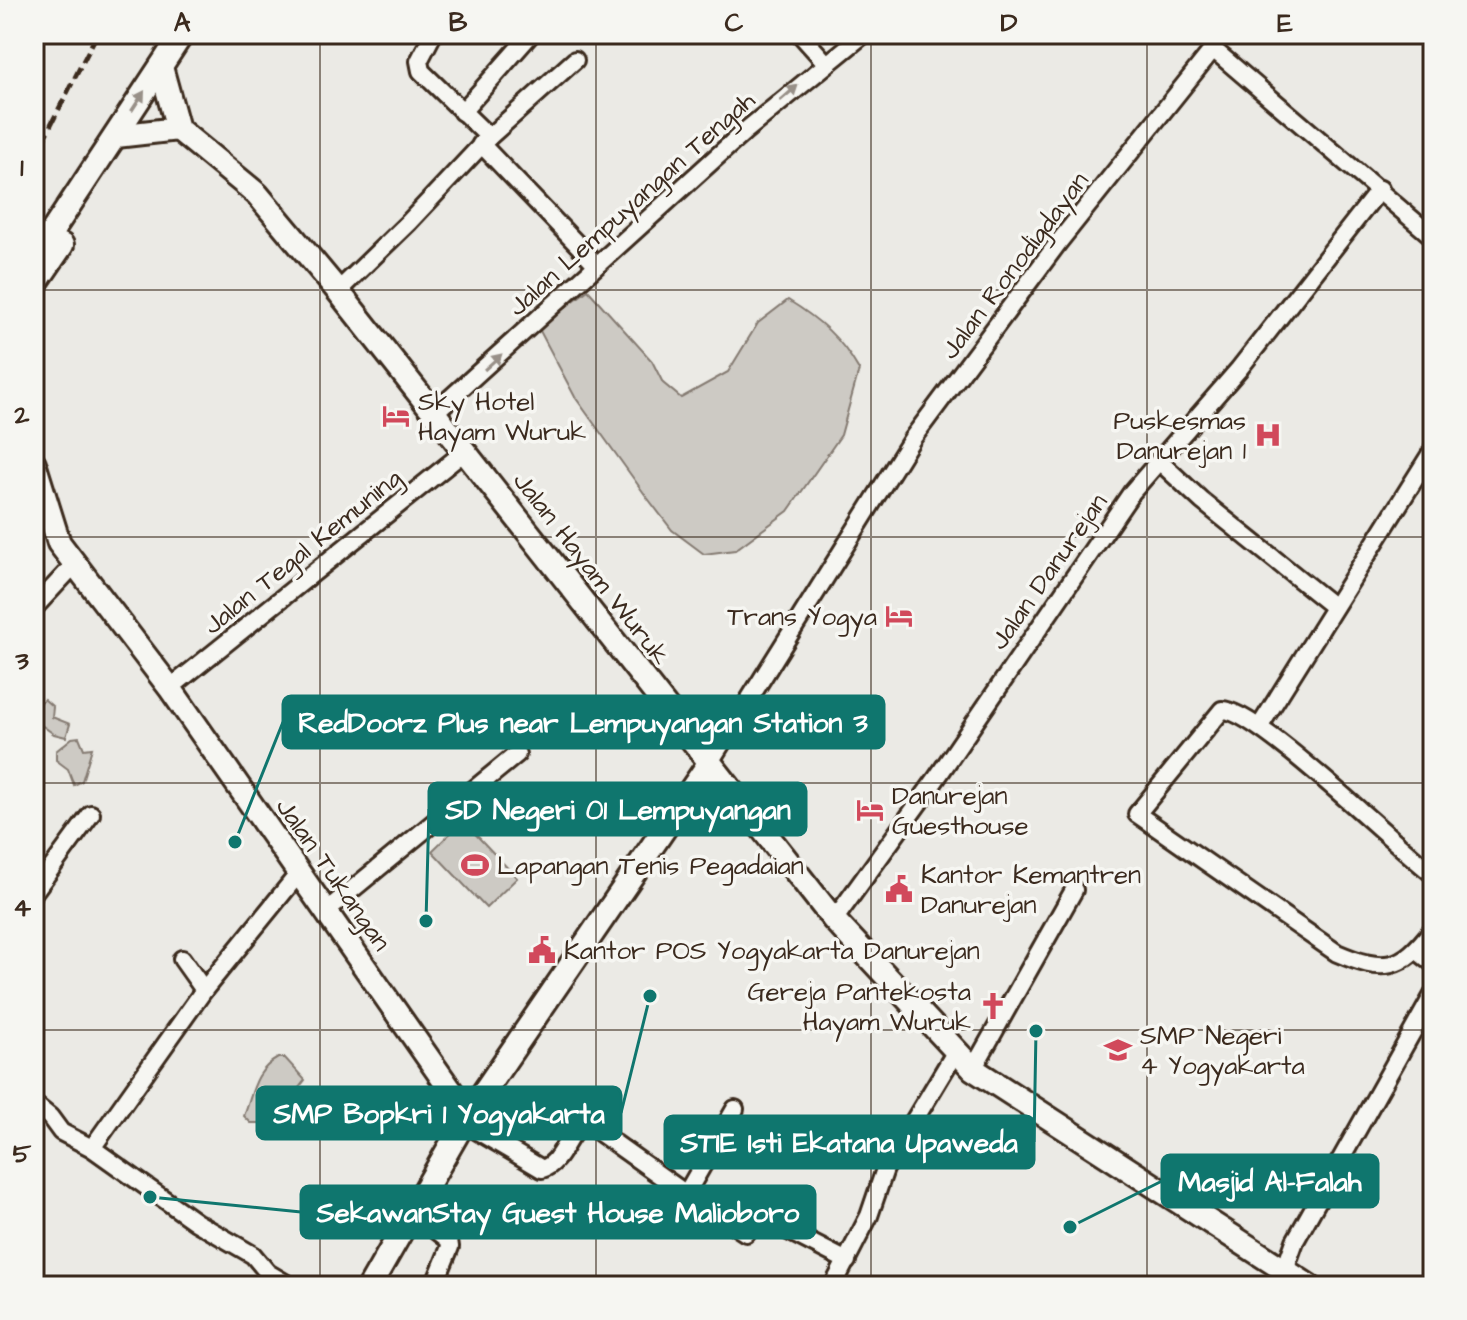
<svg xmlns="http://www.w3.org/2000/svg" width="1467" height="1320" viewBox="0 0 1467 1320" font-family="'Architects Daughter',sans-serif">
<rect width="100%" height="100%" fill="#ebeae5"/>
<filter id="ink" filterUnits="userSpaceOnUse"><feTurbulence type="fractalNoise" baseFrequency=".0125" numOctaves="2"/><feDisplacementMap in="SourceGraphic" scale="16" xChannelSelector="R" yChannelSelector="G"/><feConvolveMatrix kernelMatrix="1 2 1 2 8 2 1 2 1" color-interpolation-filters="sRGB"/></filter>
<g filter="url(#ink)">
<g fill="#cdcac4" stroke="#847a71" stroke-width="2">
<path d="M588,290L652,361L663,383L681,398L728,372L758,323L788,300C819,319 841,338 859,370L841,435L788,511L735,550L704,554L672,530L646,496L575,397L540,331L542,325Z"/>
<path d="M44,699L53,707L52,717L70,724L66,737L54,734L34,720V710Z"/>
<path d="M79,737L84,749L92,748L82,781L74,785L68,769L56,760V751L72,738Z"/>
<path d="M463,821L517,878L486,908L432,851Z"/>
<path d="M278,1058H285L305,1080L294,1094L306,1117L304,1130L292,1139L269,1123H251L244,1116C253,1093 254,1071 278,1058Z"/>
</g>
<g fill="none" stroke-linecap="round" stroke-linejoin="round">
<g stroke="#3b2a1e" stroke-width="22">
<g id="street">
<path d="M800,34L826,63"/>
<path d="M462,112L531,34"/>
<path d="M489,137L575,60"/>
<path d="M481,144L597,265"/>
<path d="M338,291L409,222L489,137L421,71L419,61L433,34"/>
<path d="M434,413L744,132L864,34"/>
<path d="M1159,461L1202,501L1334,607"/>
<path d="M34,608L74,565"/>
<path d="M170,688L464,452"/>
<path d="M1260,726L1433,450"/>
<path d="M710,762L912,439L1058,243L1213,49L1433,237"/>
<path d="M1433,874C1394,845 1257,709 1222,710L1137,814L1337,953C1384,973 1401,971 1433,929"/>
<path d="M34,892L91,814"/>
<path d="M326,911L517,754"/>
<path d="M834,920L936,779L1132,492L1239,369L1380,189"/>
<path d="M1416,950L1433,963"/>
<path d="M204,990L299,873"/>
<path d="M973,1069L1074,890"/>
<path d="M34,1104L50,1117L61,1132L92,1148L196,1222L253,1255L268,1273L290,1286"/>
<path d="M464,1123L542,1169C563,1163 566,1132 585,1122L686,1194L735,1109"/>
<path d="M92,1148L204,990L182,959"/>
<path d="M686,1194L746,1233L759,1216L847,1261"/>
<path d="M413,1212L449,1240L450,1247L434,1286"/>
<path d="M1285,1269L1295,1241L1433,995"/>
<path d="M833,1286L869,1216L885,1169L956,1051"/>
</g>
</g>
<g stroke="#3b2a1e" stroke-width="28">
<g id="secondary">
<path d="M161,67L178,129"/>
<path d="M116,136L178,129L257,194L338,291L834,920L973,1069L1309,1286"/>
<path d="M34,259L182,34"/>
<path d="M34,286L62,245"/>
<path d="M34,463L59,543L170,688L468,1115"/>
<path d="M370,1286L468,1115L710,762"/>
</g>
</g>
<use href="#street" stroke="#f6f6f2" stroke-width="16"/>
<use href="#secondary" stroke="#f6f6f2" stroke-width="22"/>
<path stroke="#3b2a1e" stroke-width="5" stroke-dasharray="12 6" stroke-linecap="butt" d="M34,158L97,34"/>
</g>
<defs><path id="oneway-solid" d="M-6-.8H1V-3.2L6.5 0L1 3.2V.8H-6Z" transform="scale(2)"/></defs>
<g fill="#989088">
<use href="#oneway-solid" transform="translate(789 93) rotate(-41)"/>
<use href="#oneway-solid" transform="translate(138 101) rotate(-57)"/>
<use href="#oneway-solid" transform="translate(493 362) rotate(-42)"/>
</g>
</g>
<path fill="none" stroke="#3b2a1e" stroke-width="2" stroke-opacity="0.55" d="M320,34V1286M596,34V1286M871,34V1286M1147,34V1286M34,290H1433M34,537H1433M34,783H1433M34,1030H1433"/>
<defs>
<g id="hotel-bare" transform="scale(2.16)"><path d="M-6-4.5h1.5V1H6V5H4.5V3h-9V5H-6ZM-4 0a1.8 1.8 0 1 1 3.6 0ZM.5 0V-2.5h3Q6-2.5 6 0Z" fill="#d1495b" stroke="#f6f6f2" stroke-width="2.5" paint-order="stroke"/></g>
<g id="hospital-bare" transform="scale(2.16)"><path d="M-5-5h3v3.5h4V-5h3V5h-3V1.5h-4V5h-3Z" fill="#d1495b" stroke="#f6f6f2" stroke-width="2.5" paint-order="stroke"/></g>
<g id="stadium-bare" transform="scale(2.16)"><path d="M0-5a6.5 5 0 1 0 0 10a6.5 5 0 1 0 0-10ZM-3.5-1.8h7v3.6h-7Z" fill="#d1495b" stroke="#f6f6f2" stroke-width="2.5" paint-order="stroke"/></g>
<g id="civic-bare" transform="scale(2.16)"><path d="M-.6-6.5H3V-4.5H.6V-3L4-1V1h2V6H-6V1h2V-1L-.6-3ZM-1.2 2.5V6h2.4V2.5Z" fill="#d1495b" stroke="#f6f6f2" stroke-width="2.5" paint-order="stroke"/></g>
<g id="church-bare" transform="scale(2.16)"><path d="M-1.2-6h2.4v3.5h3.3v2.4h-3.3V6h-2.4V-.1h-3.3v-2.4h3.3Z" fill="#d1495b" stroke="#f6f6f2" stroke-width="2.5" paint-order="stroke"/></g>
<g id="school-bare" transform="scale(2.16)"><path d="M0-5L7-2L0 1L-7-2ZM-4 1L0 2.5L4 1V4Q0 6-4 4Z" fill="#d1495b" stroke="#f6f6f2" stroke-width="2.5" paint-order="stroke"/></g>
</defs>
<g fill-rule="evenodd">
<use href="#hotel-bare" x="396" y="416"/>
<use href="#hospital-bare" x="1268" y="435"/>
<use href="#hotel-bare" x="899" y="616"/>
<use href="#hotel-bare" x="870" y="810"/>
<use href="#stadium-bare" x="475" y="865"/>
<use href="#civic-bare" x="899" y="889"/>
<use href="#civic-bare" x="542" y="950"/>
<use href="#church-bare" x="993" y="1006"/>
<use href="#school-bare" x="1118" y="1050"/>
</g>
<g text-anchor="middle" stroke-width="7" stroke-linejoin="round" paint-order="stroke">
<g font-size="26" fill="#3b2a1e" stroke="#f6f6f2">
<text transform="translate(631 203) rotate(-42)" y="9">Jalan Lempuyangan Tengah</text>
<text transform="translate(1014 265) rotate(-53)" y="9">Jalan Ronodigdayan</text>
<text transform="translate(302 551) rotate(-39)" y="9">Jalan Tegal Kemuning</text>
<text transform="translate(592 568) rotate(52)" y="9">Jalan Hayam Wuruk</text>
<text transform="translate(1048 571) rotate(-55)" y="9">Jalan Danurejan</text>
<text transform="translate(334 874) rotate(55)" y="9">Jalan Tukangan</text>
</g>
<g font-size="26" fill="#3b2a1e" stroke="#f6f6f2" text-anchor="start">
<text x="418" y="410">Sky Hotel<tspan x="418" dy="30">Hayam Wuruk</tspan></text>
<text x="1246" y="429" text-anchor="end">Puskesmas<tspan x="1246" dy="30">Danurejan 1</tspan></text>
<text x="877" y="625" text-anchor="end">Trans Yogya</text>
<text x="892" y="804">Danurejan<tspan x="892" dy="30">Guesthouse</tspan></text>
<text x="497" y="874">Lapangan Tenis Pegadaian</text>
<text x="921" y="883">Kantor Kemantren<tspan x="921" dy="30">Danurejan</tspan></text>
<text x="564" y="959">Kantor POS Yogyakarta Danurejan</text>
<text x="971" y="1000" text-anchor="end">Gereja Pantekosta<tspan x="971" dy="30">Hayam Wuruk</tspan></text>
<text x="1140" y="1044">SMP Negeri<tspan x="1140" dy="30">4 Yogyakarta</tspan></text>
</g>
</g>
<path fill="none" stroke="#0f766e" stroke-width="3" d="M235 842L283 722M426 921L429 809M650 996L621 1113M1036 1031L1034 1142M1070 1227L1162 1181M150 1197L301 1212"/>
<g fill="#0f766e" stroke="#f6f6f2" stroke-width="3">
<circle cx="235" cy="842" r="8"/>
<circle cx="426" cy="921" r="8"/>
<circle cx="650" cy="996" r="8"/>
<circle cx="1036" cy="1031" r="8"/>
<circle cx="1070" cy="1227" r="8"/>
<circle cx="150" cy="1197" r="8"/>
</g>
<g fill="#0f766e" stroke="#0f766e" stroke-width="3">
<rect x="283" y="696" width="601" height="52" rx="8"/>
<rect x="429" y="783" width="377" height="52" rx="8"/>
<rect x="257" y="1087" width="364" height="52" rx="8"/>
<rect x="665" y="1116" width="369" height="52" rx="8"/>
<rect x="1162" y="1155" width="216" height="52" rx="8"/>
<rect x="301" y="1186" width="514" height="52" rx="8"/>
</g>
<g font-size="28" text-anchor="middle" font-weight="bold" fill="#fff">
<text x="583" y="732">RedDoorz Plus near Lempuyangan Station 3</text>
<text x="618" y="819">SD Negeri 01 Lempuyangan</text>
<text x="439" y="1123">SMP Bopkri 1 Yogyakarta</text>
<text x="849" y="1152">STIE Isti Ekatana Upaweda</text>
<text x="1270" y="1191">Masjid Al-Falah</text>
<text x="558" y="1222">SekawanStay Guest House Malioboro</text>
</g>
<rect width="1467" height="1320" fill="none" stroke="#f6f6f2" stroke-width="88"/>
<rect x="44" y="44" width="1379" height="1232" fill="none" stroke="#3b2a1e" stroke-width="3"/>
<g font-size="26" text-anchor="middle" font-weight="bold" fill="#3b2a1e">
<text x="182" y="31">A</text>
<text x="458" y="31">B</text>
<text x="734" y="31">C</text>
<text x="1009" y="31">D</text>
<text x="1285" y="31">E</text>
<text x="22" y="176">1</text>
<text x="22" y="423">2</text>
<text x="22" y="669">3</text>
<text x="22" y="916">4</text>
<text x="22" y="1162">5</text>
</g>
</svg>
